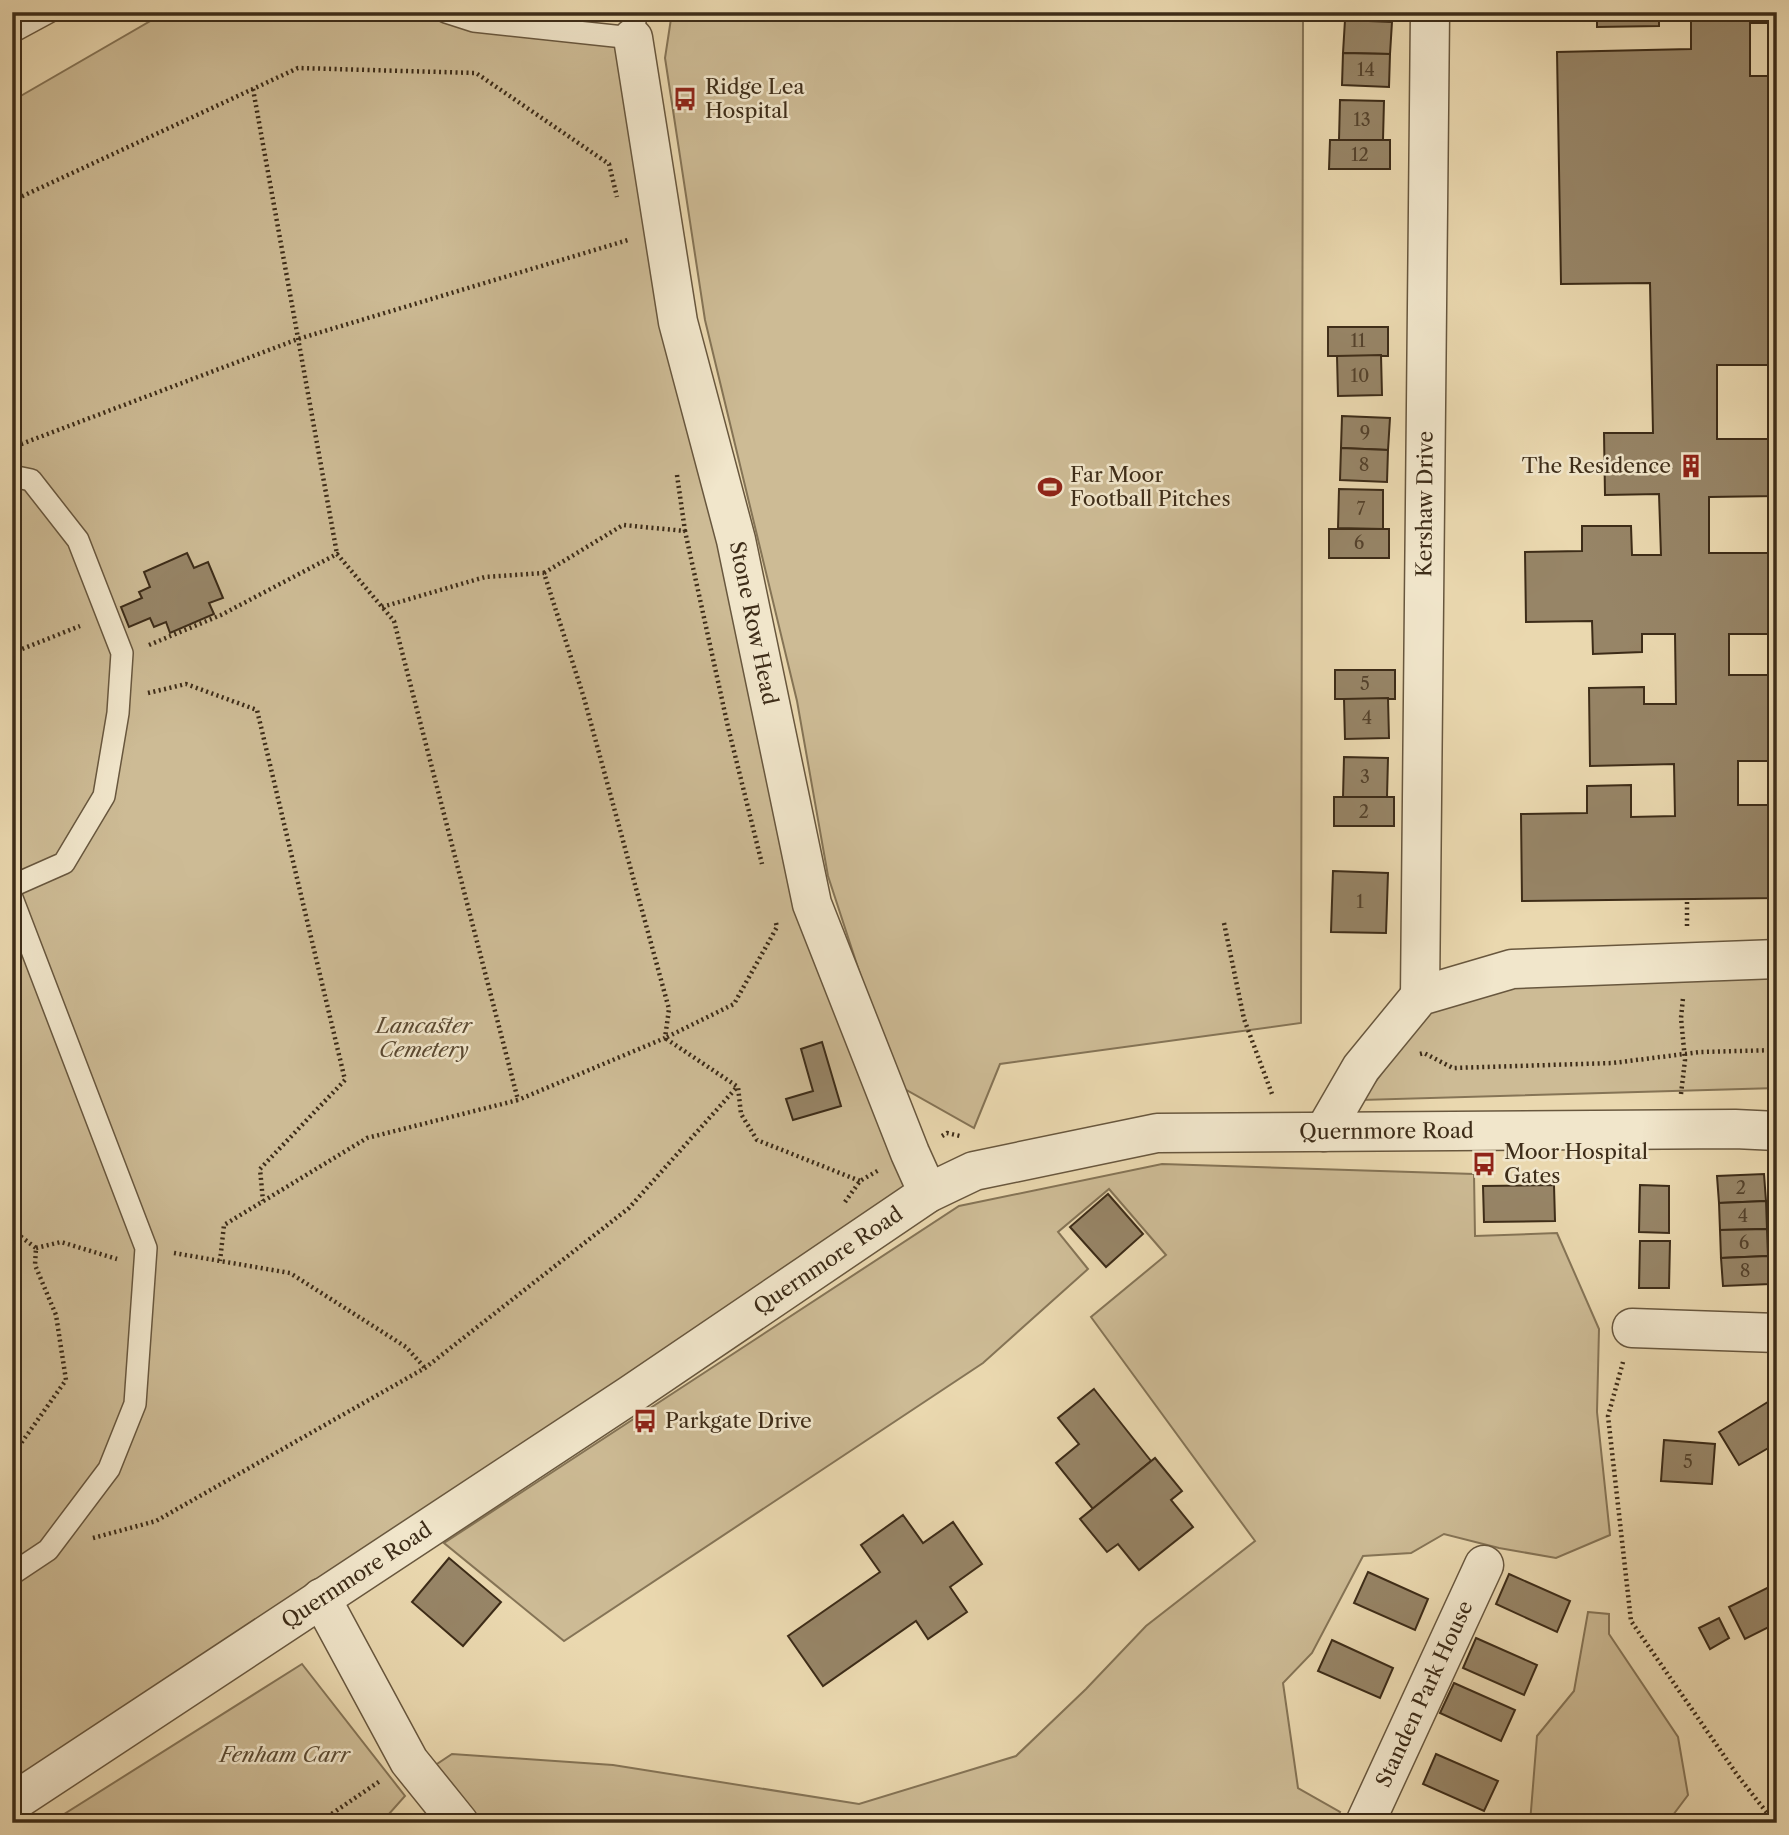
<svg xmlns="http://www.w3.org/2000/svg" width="1789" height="1835" viewBox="0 0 1789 1835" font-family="'Libre Caslon Text',serif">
<rect width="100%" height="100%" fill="#ead8af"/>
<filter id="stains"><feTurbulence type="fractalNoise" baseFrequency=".00286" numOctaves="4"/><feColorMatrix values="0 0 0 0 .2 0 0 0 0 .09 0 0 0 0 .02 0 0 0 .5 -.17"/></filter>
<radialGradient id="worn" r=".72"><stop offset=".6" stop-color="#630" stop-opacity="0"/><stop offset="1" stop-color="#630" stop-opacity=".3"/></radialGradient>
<g fill="#cdbb95" stroke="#857456" stroke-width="2">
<path d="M166,12H441L633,38L812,904L928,1193L12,1803V101Z"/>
<path d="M672,12H1303L1301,1023L1000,1064L974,1128L896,1084L828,876L797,701L705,320L665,58Z"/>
<path d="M1777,972V1088L1362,1100L1429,1009L1515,982Z"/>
<path d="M1162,1164L1474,1174L1475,1236L1557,1233L1599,1329L1597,1412L1610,1535L1556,1558L1499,1548L1444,1534L1411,1553L1363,1556L1312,1653L1283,1683L1298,1788L1340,1812L1335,1823H479L434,1766L452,1754L613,1765L859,1804L1016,1756L1086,1689L1146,1626L1255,1541L1091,1317L1166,1255L1109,1189L1058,1232L1088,1269L983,1363L564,1641L444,1543L959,1206Z"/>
<path d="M1588,1612L1609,1614V1634L1678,1737L1688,1795L1667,1823H1530L1537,1736L1574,1691Z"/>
<path d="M302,1664L405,1796L381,1823H50Z"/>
</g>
<g fill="#978567" stroke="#3d2c18" stroke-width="2">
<path d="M1597,12H1659V26L1597,27Z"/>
<path d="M1691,12H1774V23H1750V76H1777V365H1717V439H1777V496L1709,497V553H1777V634H1729V675H1777V761H1738V805H1777V898L1522,901L1521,814L1587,813V786L1631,785V817L1675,816L1674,764L1590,766L1589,688L1644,687V704H1676L1675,634H1642V652L1593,654L1592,621L1526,622L1525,552L1582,551V526H1631L1632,555H1661L1659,494L1605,495L1604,433H1653L1650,283L1561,284L1557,52L1691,49Z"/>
<path d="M1345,20L1392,22L1390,54L1343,53Z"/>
<path d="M1343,53L1390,54L1389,87L1342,85Z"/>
<path d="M1340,100L1384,101L1383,140H1339Z"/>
<path d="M1330,140H1390V169H1329Z"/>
<rect x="1328" y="327" width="60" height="29"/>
<path d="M1381,355L1382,395L1338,396L1337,356Z"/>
<path d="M1342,416L1390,418L1388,450L1341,448Z"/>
<path d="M1341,448L1388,450L1387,482L1340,480Z"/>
<path d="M1339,489L1383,490V529L1338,528Z"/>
<rect x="1329" y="529" width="60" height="29"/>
<path d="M187,553L194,568L208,562L223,598L209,603L214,614L170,633L166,622L154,627L150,618L129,627L121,607L142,598L139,592L150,587L144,572Z"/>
<rect x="1335" y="670" width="60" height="29"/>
<path d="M1388,698L1389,738L1345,739L1344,699Z"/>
<path d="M1344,757L1388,758L1387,797H1343Z"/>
<rect x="1334" y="797" width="60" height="29"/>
<path d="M1333,871L1388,873L1386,933L1331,932Z"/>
<path d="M822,1042L841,1106L793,1120L786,1099L813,1091L801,1049Z"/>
<path d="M1764,1174L1766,1201L1719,1203L1717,1176Z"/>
<path d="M1554,1185L1555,1221L1484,1222L1483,1186Z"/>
<path d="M1640,1185L1669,1186V1233L1639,1232Z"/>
<path d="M1108,1194L1143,1234L1106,1267L1070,1227Z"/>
<path d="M1766,1201L1767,1229L1720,1230L1719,1203Z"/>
<path d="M1767,1229L1768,1256L1721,1258L1720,1230Z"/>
<path d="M1640,1241H1670L1669,1288H1639Z"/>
<path d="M1768,1256L1770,1284L1723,1286L1721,1258Z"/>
<path d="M1094,1389L1151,1461L1093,1509L1056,1463L1079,1444L1058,1418Z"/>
<path d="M1776,1397L1777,1443L1739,1465L1719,1432Z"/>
<path d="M1664,1440L1715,1444L1712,1484L1661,1481Z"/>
<path d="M1155,1458L1182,1491L1171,1500L1193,1527L1139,1570L1118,1544L1107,1552L1080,1519Z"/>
<path d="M903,1515L923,1543L953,1522L982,1564L950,1587L967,1612L928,1639L916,1621L823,1686L788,1636L880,1572L861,1545Z"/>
<path d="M449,1558L501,1602L463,1646L412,1602Z"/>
<path d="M1368,1572L1428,1599L1415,1630L1354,1603Z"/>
<path d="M1509,1574L1570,1601L1557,1632L1496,1604Z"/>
<path d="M1773,1585L1777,1594V1623L1745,1639L1729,1607Z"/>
<path d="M1719,1618L1729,1638L1710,1649L1699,1628Z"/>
<path d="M1476,1638L1537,1665L1524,1695L1463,1668Z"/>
<path d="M1332,1640L1393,1668L1380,1698L1318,1671Z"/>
<path d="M1454,1683L1515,1710L1501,1741L1440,1713Z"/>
<path d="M1436,1754L1498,1781L1484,1811L1423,1784Z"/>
</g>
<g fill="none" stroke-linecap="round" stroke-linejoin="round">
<g stroke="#68573e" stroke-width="24">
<g id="service">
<path d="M446,12L474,21L633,38L636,12"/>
<path d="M12,32L49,12"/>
<path d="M12,476L31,480L78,540L122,653L118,713L104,796L64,863L12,886"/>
<path d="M12,898L146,1248L135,1404L109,1469L48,1550L12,1574"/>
</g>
</g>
<g stroke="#68573e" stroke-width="41">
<g id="minor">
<path id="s1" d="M633,38L678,322L736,540L812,904L910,1153L928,1193"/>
<path id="s2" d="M1420,996L1430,12"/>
<path d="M1324,1132L1361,1068L1420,996L1512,969L1777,959"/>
<path d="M1632,1328L1777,1333"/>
<path d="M321,1598L409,1761L459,1823"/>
<path id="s3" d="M1365,1823L1484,1565"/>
</g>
</g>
<g stroke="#68573e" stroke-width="41">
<g id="tertiary">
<path id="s4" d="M12,1803L630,1395L928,1193L974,1171L1157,1133L1735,1129L1777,1131"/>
</g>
</g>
<g stroke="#3d2c18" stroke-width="4.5" stroke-dasharray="2 3.5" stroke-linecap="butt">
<path d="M253,89L337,554"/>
<path d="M12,201L298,68L476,73L609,164L617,197"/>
<path d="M16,446L298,339L628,240"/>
<path d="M677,475L685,531"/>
<path d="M544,573L623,525L685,531L728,727L762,864"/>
<path d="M382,607L485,577L544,573L584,698L669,1009L665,1038L518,1100"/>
<path d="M149,645L221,615L337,554L394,621L518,1100L367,1138L224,1225L220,1261"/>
<path d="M12,653L80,626"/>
<path d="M148,693L186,684L257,710L345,1080L260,1169L263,1201"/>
<path d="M776,923L777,927L734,1004L665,1038L738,1087L741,1114L757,1140L860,1181"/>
<path d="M1224,923L1244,1019L1272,1094"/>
<path d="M1687,926V899"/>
<path d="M1420,1054L1424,1053L1453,1068L1613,1063L1700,1052L1777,1050"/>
<path d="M1681,1094L1685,1060L1681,1018L1683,998"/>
<path d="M942,1136L947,1133L960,1136"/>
<path d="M845,1202L860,1181L879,1170"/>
<path d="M12,1230L36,1248"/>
<path d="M36,1248L61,1242L117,1259"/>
<path d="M174,1253L290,1273L406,1347L425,1368"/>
<path d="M1623,1362L1608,1416L1631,1621L1738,1776L1775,1823"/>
<path d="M12,1456L66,1380L56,1315L35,1265L36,1248"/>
<path d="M93,1538L156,1521L425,1368L629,1208L737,1087"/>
<path d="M318,1823L380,1781"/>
</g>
<use href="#service" stroke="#f1e6cb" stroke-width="21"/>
<use href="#minor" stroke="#f1e6cb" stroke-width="38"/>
<use href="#tertiary" stroke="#f1e6cb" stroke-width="38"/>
</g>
<defs>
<g id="bus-bare" transform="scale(1.89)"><path d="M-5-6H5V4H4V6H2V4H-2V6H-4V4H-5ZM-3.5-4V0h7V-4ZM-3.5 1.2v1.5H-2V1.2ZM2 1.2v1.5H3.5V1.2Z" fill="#8f2418" stroke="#f1e6cb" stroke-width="2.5" paint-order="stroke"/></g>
<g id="building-bare" transform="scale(1.89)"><path d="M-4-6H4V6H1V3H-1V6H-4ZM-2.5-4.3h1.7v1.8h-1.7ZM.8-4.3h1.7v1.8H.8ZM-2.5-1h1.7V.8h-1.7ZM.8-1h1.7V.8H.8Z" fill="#8f2418" stroke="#f1e6cb" stroke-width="2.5" paint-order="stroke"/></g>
<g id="stadium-bare" transform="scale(1.89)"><path d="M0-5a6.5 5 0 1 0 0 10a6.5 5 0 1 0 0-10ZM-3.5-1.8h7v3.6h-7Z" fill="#8f2418" stroke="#f1e6cb" stroke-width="2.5" paint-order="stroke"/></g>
</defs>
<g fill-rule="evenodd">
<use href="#bus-bare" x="685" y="99"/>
<use href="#building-bare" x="1691" y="466"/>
<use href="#stadium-bare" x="1050" y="487"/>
<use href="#bus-bare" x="1484" y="1164"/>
<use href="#bus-bare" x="645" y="1421"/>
</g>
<g text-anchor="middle" stroke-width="5" stroke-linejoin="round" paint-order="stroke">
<g font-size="18" fill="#54422c">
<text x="1366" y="76">14</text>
<text x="1362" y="126">13</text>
<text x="1360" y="161">12</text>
<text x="1358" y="347">11</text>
<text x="1360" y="382">10</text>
<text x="1365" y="439">9</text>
<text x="1364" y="471">8</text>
<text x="1361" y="515">7</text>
<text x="1359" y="549">6</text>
<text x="1365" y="690">5</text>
<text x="1367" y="724">4</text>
<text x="1365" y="783">3</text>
<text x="1364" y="818">2</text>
<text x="1360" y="908">1</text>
<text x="1741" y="1194">2</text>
<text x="1743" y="1222">4</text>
<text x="1744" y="1249">6</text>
<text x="1745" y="1277">8</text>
<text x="1688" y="1468">5</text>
</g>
<g font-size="21" fill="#3d2c18" stroke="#f1e6cb" text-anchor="start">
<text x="705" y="94">Ridge Lea<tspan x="705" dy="24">Hospital</tspan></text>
<text x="1671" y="473" text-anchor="end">The Residence</text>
<text x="1070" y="482">Far Moor<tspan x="1070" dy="24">Football Pitches</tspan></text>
<text x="1504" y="1159">Moor Hospital<tspan x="1504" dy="24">Gates</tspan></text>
<text x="665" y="1428">Parkgate Drive</text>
</g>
<g font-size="21" fill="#3d2c18" stroke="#f1e6cb">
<text dy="7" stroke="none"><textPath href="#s2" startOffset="492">Kershaw Drive</textPath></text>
<text dy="7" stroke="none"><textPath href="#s1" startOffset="598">Stone Row Head</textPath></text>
<text dy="7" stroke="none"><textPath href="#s4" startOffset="1568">Quernmore Road</textPath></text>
<text dy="7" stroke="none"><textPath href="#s4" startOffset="980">Quernmore Road</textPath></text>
<text dy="7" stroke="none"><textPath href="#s4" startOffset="413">Quernmore Road</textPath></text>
<text dy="7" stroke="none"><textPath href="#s3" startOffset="142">Standen Park House</textPath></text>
</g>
<g font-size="21" font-style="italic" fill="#5a4931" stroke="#f1e6cb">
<text x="424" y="1033">Lancaster<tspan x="424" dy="24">Cemetery</tspan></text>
<text x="285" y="1762">Fenham Carr</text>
</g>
</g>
<rect width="1789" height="1835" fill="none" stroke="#ead8af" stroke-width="42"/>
<rect x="14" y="14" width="1761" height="1807" fill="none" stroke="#3d2c18" stroke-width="3.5"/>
<rect x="21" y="21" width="1747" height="1793" fill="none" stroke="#3d2c18" stroke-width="2"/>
<rect width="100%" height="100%" filter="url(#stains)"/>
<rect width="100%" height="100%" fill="url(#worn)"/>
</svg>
